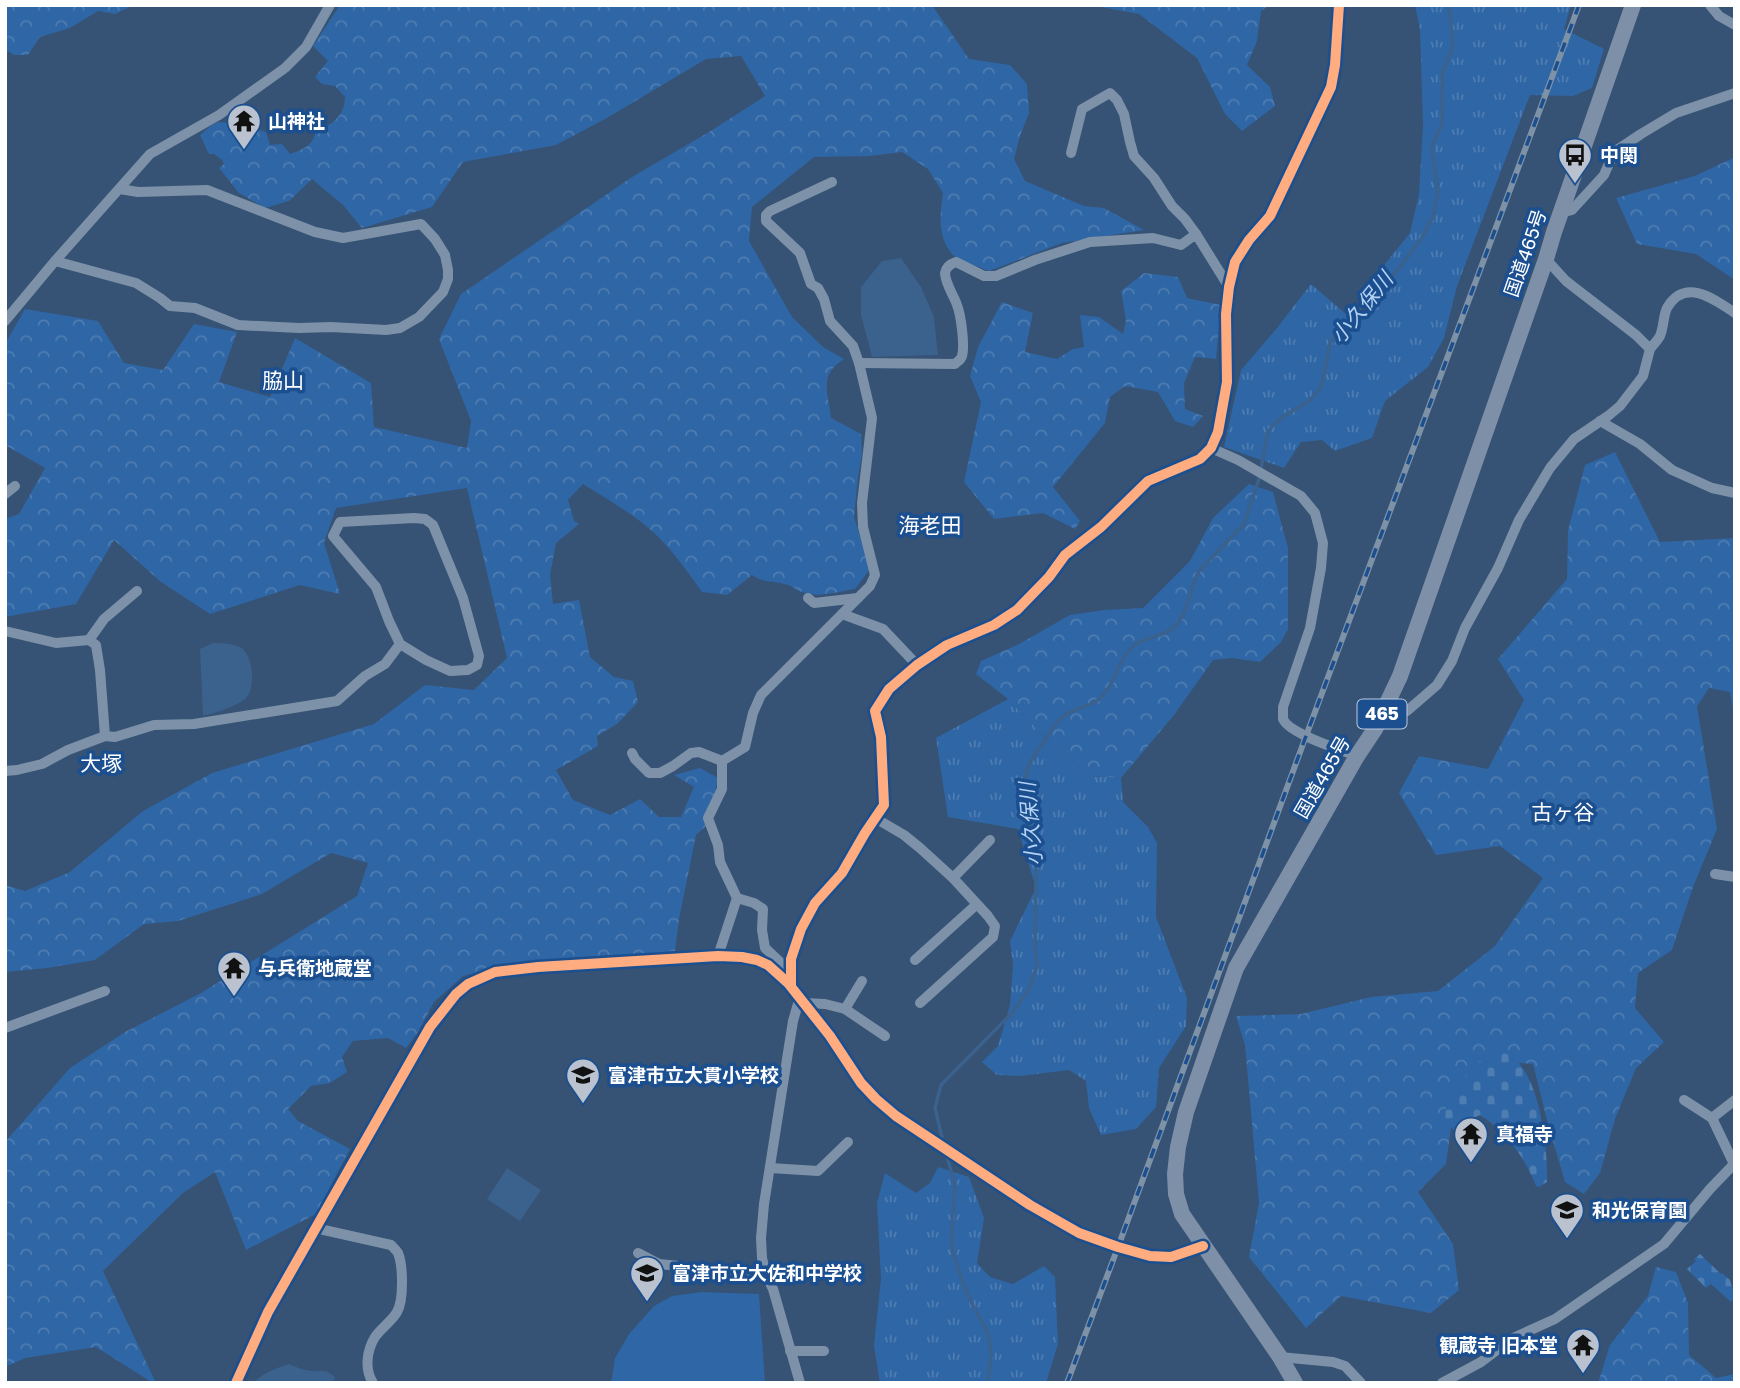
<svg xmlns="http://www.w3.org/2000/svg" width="1740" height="1388" viewBox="0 0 1740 1388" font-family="'Golos Text','Noto Sans JP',sans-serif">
<defs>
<pattern id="grass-tufts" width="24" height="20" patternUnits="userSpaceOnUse" patternTransform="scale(1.75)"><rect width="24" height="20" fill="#2f66a5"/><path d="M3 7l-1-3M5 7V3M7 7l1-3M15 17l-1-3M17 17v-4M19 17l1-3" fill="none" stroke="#4e7db2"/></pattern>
<pattern id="forest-crowns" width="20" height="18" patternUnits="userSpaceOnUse" patternTransform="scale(1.75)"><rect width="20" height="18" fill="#2f66a5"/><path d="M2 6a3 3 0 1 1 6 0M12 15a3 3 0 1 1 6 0" fill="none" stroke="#4e7db2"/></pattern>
<pattern id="cemetery-stones" width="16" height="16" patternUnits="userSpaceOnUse" patternTransform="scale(1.75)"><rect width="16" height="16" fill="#2f66a5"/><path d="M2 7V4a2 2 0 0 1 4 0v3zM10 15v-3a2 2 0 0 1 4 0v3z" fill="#4e7db2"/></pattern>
</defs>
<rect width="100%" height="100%" fill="#365274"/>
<g fill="url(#grass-tufts)">
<path d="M1415,5H1571L1564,29L1604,49L1592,88L1573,96L1530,95L1457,286L1444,338L1428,367L1385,401L1372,438L1335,451L1322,440L1301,442L1284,468L1224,447L1241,370L1277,328L1311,284L1354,321L1385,297V264L1410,233L1419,194L1423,125L1420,30Z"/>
<path d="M1008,699L1066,758L1092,776L1121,778L1123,802L1148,827L1157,843L1156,917L1187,998L1186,1026L1159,1068L1156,1107L1136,1129L1101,1135L1089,1108L1086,1081L1069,1070L1020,1076L997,1075L982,1062L998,1046L1010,1005L1013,965L1010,941L1036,888L1018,829L948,817L936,738Z"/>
<path d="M938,1167L969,1177L984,1218L977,1263L990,1277L1013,1284L1044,1266L1055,1277L1058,1344L1046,1383H880L874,1346L881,1278L877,1203L885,1173L916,1193L930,1183Z"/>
</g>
<g fill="url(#forest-crowns)">
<path d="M5,5H134L115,14L98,11L70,28L40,37L28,55H14L8,51L5,54Z"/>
<path d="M340,5H932L969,59L1010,65L1027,84L1029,113L1020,136L1014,159L1025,181L1084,206L1104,208L1144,230L1062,243L989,271C979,267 958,260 952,254C937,236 940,213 943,193L928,169L902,152L870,156L814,157L752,207L749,241L792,317L823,347L844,359C840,362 834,366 831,371C822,383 830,404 831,418L861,434L862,454L858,477L854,517L870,569L855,589C840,591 820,598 805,593C797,591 792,585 784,584C770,580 766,584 752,575L727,595L702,592C687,571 671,548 652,531C632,513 605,498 583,484L568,500L574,521L579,524L556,543L550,575L553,604L579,600L590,657L614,677L633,681L638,702L617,724L597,736L598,746L556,770L573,800L610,815L640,799L659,817H681L694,787L674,775L700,768L718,778L714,799L705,827L696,835L679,919L675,951L603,958L565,959L498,967L463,976L434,1002L418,1032L406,1048L388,1038L353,1041L342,1057L347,1072L330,1083L311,1086L288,1109L298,1121L350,1149L316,1214L246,1250L215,1172L183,1193L103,1271L156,1383H153L96,1347L25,1358L5,1367V1142L70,1068L125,1032L201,993L357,896L368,863L331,853L262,894L178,921L144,924L95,960L47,968L5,972V885L25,891L70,872L143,811L212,773L374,724L425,685L474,690L507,658L467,488L336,508L324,543L340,594L300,585L210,614L161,582L114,540L76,604L5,617V519L19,514L45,468L5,445V344L25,309L98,321L124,363L163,370L194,324L237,332L219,382L270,397L295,338L371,383L374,427L467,448L471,421L439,339L461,294L632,177L709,132L765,96L741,56L706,59L607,118L556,145L463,162L432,207L362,228L343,205L312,179L289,201L265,208L239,193L219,168L224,164L222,160L214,154H209L200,135L212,125L218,122L228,123L238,120L245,121L252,128L266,132L270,145L282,144L290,154C304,149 315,145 316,128L322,124L329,125C340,117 344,111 345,97L335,86L322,84L315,77L328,61L313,46Z"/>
<path d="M1090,5H1269L1261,11L1257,41L1247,65L1270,87L1275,106L1242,131L1225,114L1197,58L1139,14Z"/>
<path d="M1735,157V280L1696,254L1637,244L1616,198L1695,176Z"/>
<path d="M1144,273L1178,277L1187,298L1221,305L1216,359L1195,357L1184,383L1185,409L1203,416L1193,427L1175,421L1158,392L1125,386L1110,397L1105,423L1053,487L1080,521L1075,529L1043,513L994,519L964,482L981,402L970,376L978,347L1002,302L1033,313L1025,352L1057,359L1073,349L1084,347L1080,315L1099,317L1123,334L1126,320L1121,291Z"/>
<path d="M1615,452L1660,542L1735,538V723L1730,692L1709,688L1697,706L1717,829L1693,887L1672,950L1638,973L1635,1008L1664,1042L1636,1068L1615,1119L1600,1173L1584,1194L1565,1182L1548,1124L1533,1064L1495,1061L1455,1099L1446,1164L1418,1192L1453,1244L1459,1290L1431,1313L1341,1296L1306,1328L1249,1257L1259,1203L1245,1045L1236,1016L1301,1014L1371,997L1438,991L1495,946L1543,878L1500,846L1436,855L1399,793L1419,756L1488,769L1524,700L1498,659L1567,579L1568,530L1585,465Z"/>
<path d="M1249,484L1273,492L1288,548V629L1281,642L1260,662L1232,658L1213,660L1174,715L1121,778L1092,776L1066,758L1008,699L976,674L981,661L1019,644L1070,615L1104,610L1143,608L1190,561L1213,518Z"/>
<path d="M1656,1267L1676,1272L1688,1303L1689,1355L1716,1378L1735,1374V1383H1598L1610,1345L1648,1296Z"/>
</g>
<g fill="url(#cemetery-stones)">
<path d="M1499,1049C1505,1053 1512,1056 1517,1061C1541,1086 1548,1149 1547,1182L1539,1187L1536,1186C1525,1158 1506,1131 1480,1115L1469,1120L1457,1133C1451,1128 1442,1120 1445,1110C1446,1107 1449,1104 1450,1100C1463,1076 1471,1068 1493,1050Z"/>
<path d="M1700,1254L1721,1274L1722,1273L1730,1280L1735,1297L1731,1302L1711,1284L1706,1288L1687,1269L1696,1261L1694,1259Z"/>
</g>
<path fill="#2f66a5" d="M702,1292L759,1294L765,1383H611L615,1358L629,1334L654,1306L672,1296Z"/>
<g fill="#3b618d">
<path d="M901,258L921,287L934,317L938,355L872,357L861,315V287L882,261Z"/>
<path d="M213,643C222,643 231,643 240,647C253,654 256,686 247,697C241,705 213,714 203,716L200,649Z"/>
<path d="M507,1168L541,1190L520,1221L487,1199Z"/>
<path d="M289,1364C296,1367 305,1371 313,1371C325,1372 324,1368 335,1377L332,1383H253C263,1373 276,1368 289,1364Z"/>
</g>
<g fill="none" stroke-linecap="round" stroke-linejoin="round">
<g stroke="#3b618d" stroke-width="3.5">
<path d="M943,1142L935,1108L941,1085L1012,1013L1029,989L1037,966L1035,947L1036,871L1024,782C1028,759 1037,754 1048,735C1053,728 1057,720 1065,715C1075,708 1090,707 1099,699C1116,685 1117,660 1133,646C1146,635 1165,638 1176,625C1190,610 1189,588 1199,571L1244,524L1259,479L1268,432L1273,425L1284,416L1309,401L1319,390L1323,380L1330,343L1339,330L1399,268L1421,239L1433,217L1438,190L1432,150L1433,143L1442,125V72L1451,52L1453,44L1449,5"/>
<path d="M946,1153L955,1185L951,1242L955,1259L963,1283L971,1302L986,1329L990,1342L991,1358L987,1383"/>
</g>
<g stroke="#7d92a8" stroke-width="10">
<path d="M1710,5L1719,16L1735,25"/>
<path d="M1071,153L1082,109L1110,93L1117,100L1124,114L1130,142L1134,156L1154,178L1172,206L1185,219L1196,234"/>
<path d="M1561,213L1572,210L1604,175L1614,152L1641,134L1676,113L1735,93"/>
<path d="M55,261L136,283L160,298L170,306L195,308L238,325L299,328L331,327L386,330L400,328L419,317L443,292L448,279V270L445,255L435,239L421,224L343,238L315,232L207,190L138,192L120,189"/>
<path d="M5,321L55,261L150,154L219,115L285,68L306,47L330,5"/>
<path d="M1650,349C1653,345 1658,340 1660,336C1664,327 1663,316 1667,308C1685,277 1714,299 1735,313"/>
<path d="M859,363L955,364C958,361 961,360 962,356C965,346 961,315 957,305C954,296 945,283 945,273C946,267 950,264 956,262L984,276H996L1035,260L1090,242L1153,238L1181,245L1196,234L1229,287"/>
<path d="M1600,421L1640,444L1672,470L1712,488L1735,493"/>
<path d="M1211,448L1238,460L1301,496L1315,513L1323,543L1321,568L1310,628L1283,707C1283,709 1283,717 1283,719C1289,734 1342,750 1357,756"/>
<path d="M5,494L15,486"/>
<path d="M414,518L425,519L433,525L463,598L479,656L477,665L468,670L450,671L426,660L400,644L389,621L376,587L333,536L340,522Z"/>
<path d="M808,598L814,603L858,598"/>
<path d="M842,614L883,629L917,665"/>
<path d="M5,631L56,643L89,640L96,645L100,670L105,736"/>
<path d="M89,640L104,619L137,591"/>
<path d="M1375,729L1407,711L1437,685L1452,661L1465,628L1498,568L1519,520L1550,468L1574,439L1608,416L1620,406L1643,376L1650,349L1636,335L1566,281L1546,259"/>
<path d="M632,753L635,759L649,773H660L673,766L691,753L699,752L722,761"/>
<path d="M5,771L17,770L42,764L68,750L105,736L115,737L154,725L194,724L337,701L365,676L385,664L400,644"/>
<path d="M875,818L904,835L920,848L953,878L988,916L995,926L993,937L920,1003"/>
<path d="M1715,874L1735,877"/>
<path d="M953,878L990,840"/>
<path d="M718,956L737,898"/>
<path d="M915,960L976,905"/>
<path d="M788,983L782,964L765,948L762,930L763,909L754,903L737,898L720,862L718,845L708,818L722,789V761L745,747L753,713L761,695L870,586L875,575L863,527L862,503L872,418L859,363L853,346L830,321L824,299L818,288L811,284L800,253L766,221V215L770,211L832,182"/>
<path d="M791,986V959L801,929L815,903L842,873L865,833L884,805L881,737L875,711L889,689L917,665L947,645L994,625L1017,610L1049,577L1065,555L1101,527L1148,481L1200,459L1211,448L1218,432L1227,382L1226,314L1229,287L1235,262L1249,240L1270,216L1331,87L1335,65L1339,5"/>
<path d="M800,997L793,1021L764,1204L761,1238L762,1258L766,1275L773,1289L800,1383"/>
<path d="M804,1003L825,1004L845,1009L885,1036"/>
<path d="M845,1009L862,981"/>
<path d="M5,1028L105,991"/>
<path d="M1684,1100L1712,1118"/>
<path d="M770,1168L818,1171L848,1142"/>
<path d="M638,1253L659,1264L766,1275"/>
<path d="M790,1351H824"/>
<path d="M1280,1357L1333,1362L1345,1366L1361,1383"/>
<path d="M373,1383C364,1369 367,1350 375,1337C381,1328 392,1321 397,1312C404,1300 403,1265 398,1253C397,1251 392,1246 391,1245L315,1228L430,1027L456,994L468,984L495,972L538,967L718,956L742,957L757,960L768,965L788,983L830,1036L861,1083L876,1099L896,1116L1030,1205L1079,1233L1118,1247L1150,1256L1171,1257L1203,1246"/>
<path d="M1442,1383L1481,1362L1513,1338L1555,1319L1664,1244L1710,1189L1734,1164L1712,1118L1735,1100"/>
</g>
<path stroke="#7d92a8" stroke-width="12" d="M236,1383L268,1312L315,1228"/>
<path stroke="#7e90a7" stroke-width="16" d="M1295,1383L1280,1357L1182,1214L1176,1194L1175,1174L1178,1147L1186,1112L1236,968L1357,756L1375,729L1400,676L1546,259L1554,232L1633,5"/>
<g stroke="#7e92a7" stroke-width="6">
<path id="rail" d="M1067,1383L1118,1247L1306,736L1579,5"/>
</g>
<use href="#rail" stroke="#1b4f8f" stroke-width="3.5" stroke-dasharray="10" stroke-linecap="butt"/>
<g stroke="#1b4f8f" stroke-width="15">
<g id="cycleway">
<path d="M791,986V959L801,929L815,903L842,873L865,833L884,805L881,737L875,711L889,689L917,665L947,645L994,625L1017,610L1049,577L1065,555L1101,527L1148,481L1200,459L1211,448L1218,432L1227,382L1226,314L1229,287L1235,262L1249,240L1270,216L1331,87L1335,65L1339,5"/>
<path d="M236,1383L268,1312L430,1027L456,994L468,984L495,972L538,967L718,956L742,957L757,960L768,965L788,983L830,1036L861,1083L876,1099L896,1116L1030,1205L1079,1233L1118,1247L1150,1256L1171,1257L1203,1246"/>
</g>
</g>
<use href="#cycleway" stroke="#ffac80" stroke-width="10"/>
</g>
<defs>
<g id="temple-pin" transform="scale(1.75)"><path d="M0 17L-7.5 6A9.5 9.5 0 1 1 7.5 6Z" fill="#b9c2ce" stroke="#1b4f8f"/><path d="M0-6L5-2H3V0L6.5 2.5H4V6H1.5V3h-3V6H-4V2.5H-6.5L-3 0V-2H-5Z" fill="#111"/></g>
<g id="bus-pin" transform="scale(1.75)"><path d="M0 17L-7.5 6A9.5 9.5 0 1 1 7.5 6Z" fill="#b9c2ce" stroke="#1b4f8f"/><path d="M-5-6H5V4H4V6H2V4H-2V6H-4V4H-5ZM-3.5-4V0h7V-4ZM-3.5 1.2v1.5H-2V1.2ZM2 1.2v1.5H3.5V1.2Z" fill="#111"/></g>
<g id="school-pin" transform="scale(1.75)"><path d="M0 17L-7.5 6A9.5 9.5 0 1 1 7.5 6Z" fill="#b9c2ce" stroke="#1b4f8f"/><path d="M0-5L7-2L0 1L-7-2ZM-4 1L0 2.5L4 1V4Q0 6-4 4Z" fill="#111"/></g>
</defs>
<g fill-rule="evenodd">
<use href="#temple-pin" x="244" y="121"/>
<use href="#bus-pin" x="1575" y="155"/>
<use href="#temple-pin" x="234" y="968"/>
<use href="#school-pin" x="583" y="1075"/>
<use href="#temple-pin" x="1471" y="1134"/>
<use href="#school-pin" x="1567" y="1210"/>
<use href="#school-pin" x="647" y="1273"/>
<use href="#temple-pin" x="1583" y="1345"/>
</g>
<g text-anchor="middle" stroke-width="7" stroke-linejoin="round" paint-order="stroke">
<rect fill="#1b4f8f" stroke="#bbcadd" stroke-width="2" x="1357.5" y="699.5" width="49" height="29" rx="5"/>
<g font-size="18" font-weight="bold" fill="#fff">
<text x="1382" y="720">465</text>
</g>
<g font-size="19" font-weight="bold" fill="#fff" stroke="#1b4f8f" text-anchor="start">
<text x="268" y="128">山神社</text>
<text x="1600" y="162">中関</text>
<text x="258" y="975">与兵衛地蔵堂</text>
<text x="608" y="1082">富津市立大貫小学校</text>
<text x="1496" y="1141">真福寺</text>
<text x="1592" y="1217">和光保育園</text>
<text x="672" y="1280">富津市立大佐和中学校</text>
<text x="1558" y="1352" text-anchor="end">観蔵寺 旧本堂</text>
</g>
<g font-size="19" fill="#fff" stroke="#1b4f8f">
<text transform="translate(1525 253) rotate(-71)" y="7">国道465号</text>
<text transform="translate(1322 777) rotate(-60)" y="7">国道465号</text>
</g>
<g font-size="21" font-style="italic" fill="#b5d3f5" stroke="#1b4f8f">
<text transform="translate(1362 308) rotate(-51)" y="7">小久保川</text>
<text transform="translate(1031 824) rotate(-95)" y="7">小久保川</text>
</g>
<g font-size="21" fill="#fff" stroke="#1b4f8f">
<text x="283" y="388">脇山</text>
<text x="930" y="533">海老田</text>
<text x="101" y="771">大塚</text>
<text x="1563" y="820">古ヶ谷</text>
</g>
</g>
<rect width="1740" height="1388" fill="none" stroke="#ffffff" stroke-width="14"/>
</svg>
